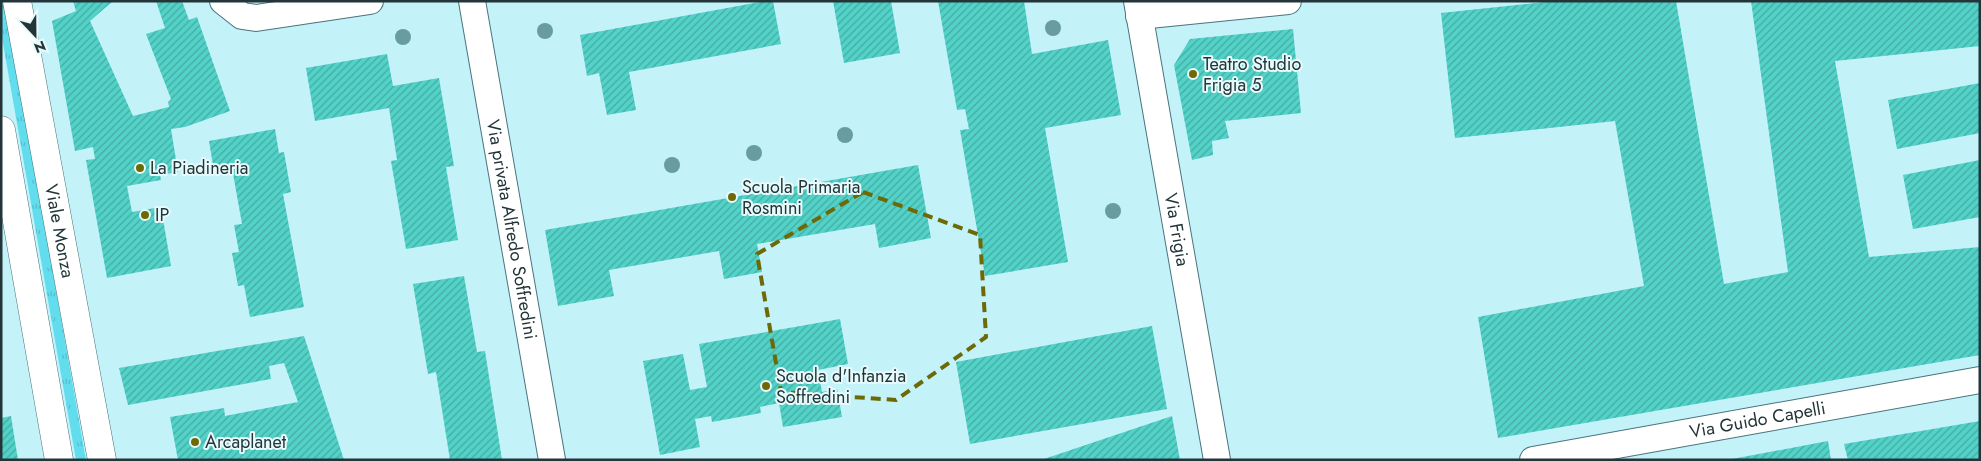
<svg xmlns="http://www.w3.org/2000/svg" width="1981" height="461" viewBox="0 0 1981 461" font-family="Jost,sans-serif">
<defs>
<pattern id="grass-tufts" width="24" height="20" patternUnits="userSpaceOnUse" patternTransform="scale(1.25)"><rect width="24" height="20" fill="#61ddee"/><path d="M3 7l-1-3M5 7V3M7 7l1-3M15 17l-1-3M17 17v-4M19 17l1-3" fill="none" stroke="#54becd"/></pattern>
<pattern id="building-hatch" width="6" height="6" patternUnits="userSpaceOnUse" patternTransform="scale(1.25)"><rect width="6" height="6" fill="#53d2c8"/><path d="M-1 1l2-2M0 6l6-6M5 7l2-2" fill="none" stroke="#44aba3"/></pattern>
</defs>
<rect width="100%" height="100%" fill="#c3f2f9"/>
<path fill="url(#grass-tufts)" d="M1,1H5L86,460H76L1,32Z"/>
<g fill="url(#building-hatch)">
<path d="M73,1H113L90,21L133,116L169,107L168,102L171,99L146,34L165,28L156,1H182L189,20L197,17L230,111L185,127L171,129L178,172L160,175L161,180L127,186L132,212L161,207L171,266L107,278L86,160L95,159L93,147L75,151L52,21L76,11Z"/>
<path d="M765,1H773L781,44L629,72L636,110L607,115L599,73L587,76L580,35Z"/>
<path d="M833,1H891L900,53L844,63Z"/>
<path d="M938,1H1024L1032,54L1108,40L1121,115L1045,128L1068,262L985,276L960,130L969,129L965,109L957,110Z"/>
<path d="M1555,1H1676L1724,284L1788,272L1751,1H1980V46L1835,61L1869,257L1980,247V355L1498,438L1478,317L1644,286L1615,121L1455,138L1441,13Z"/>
<path d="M1293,29L1301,113L1225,121L1229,138L1212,141L1213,155L1192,160L1174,65L1190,39Z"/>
<path d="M387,54L393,86L439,78L454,166L446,167L458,240L406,249L391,161L397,160L389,108L315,121L306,68Z"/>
<path d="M1980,83V133L1897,149L1888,100Z"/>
<path d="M275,129L279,153L284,152L291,192L283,194L304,307L250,317L244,285L238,286L232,253L239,252L234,225L242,224L232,168L214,171L209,141Z"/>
<path d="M1980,160V217L1913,229L1903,175Z"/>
<path d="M918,165L931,238L879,248L875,224L757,244L762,272L724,279L719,251L609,270L614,296L558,306L545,230Z"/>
<path d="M464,276L477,352L485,351L502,460H450L436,372L428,374L413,284Z"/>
<path d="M840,319L848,364L818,370L822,392L837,389L842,417L783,427L779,403L760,407L761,413L712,422L711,416L695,419L700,447L660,455L643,361L683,354L690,390L707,387L699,344Z"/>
<path d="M1152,326L1167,409L970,444L956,362Z"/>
<path d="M304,336L344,460H178L170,417L224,408L225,416L298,402L284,363L269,366L271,379L128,405L119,368Z"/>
<path d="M11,416L18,460H1V418Z"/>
<path d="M1172,416L1180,460H1044V459Z"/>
<path d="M1980,421V460H1848L1844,444Z"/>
<path d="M1828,441L1831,460H1733L1732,459Z"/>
</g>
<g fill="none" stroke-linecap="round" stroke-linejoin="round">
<g stroke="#49747b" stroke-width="28">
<g id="minor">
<path d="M223,1L242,16L256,18L370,1"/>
<path id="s1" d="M472,1L552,460"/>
<path id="s2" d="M1137,1L1217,460"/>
<path d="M1139,16L1288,1"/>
<path id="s3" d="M1533,460L1980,380"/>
</g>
</g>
<g stroke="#49747b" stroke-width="29">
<g id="primary">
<path id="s4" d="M17,1L102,460"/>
<path d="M1,130L59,460"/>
</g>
</g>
<use href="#minor" stroke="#fff" stroke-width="26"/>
<use href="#primary" stroke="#fff" stroke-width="28"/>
</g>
<g fill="#689ba2">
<circle cx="1053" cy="28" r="8"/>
<circle cx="545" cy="31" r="8"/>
<circle cx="403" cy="37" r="8"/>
<circle cx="845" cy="135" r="8"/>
<circle cx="754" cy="153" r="8"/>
<circle cx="672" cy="165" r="8"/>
<circle cx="1113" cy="211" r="8"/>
</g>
<path fill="none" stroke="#6d6a05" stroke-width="4" stroke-dasharray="10 6" stroke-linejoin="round" d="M863,192L980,235L986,337L896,400L781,392L757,254Z"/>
<g fill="#6d6a05" stroke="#e7fafc" stroke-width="2">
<circle cx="1193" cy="74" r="5"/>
<circle cx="140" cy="168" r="5"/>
<circle cx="732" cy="197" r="5"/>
<circle cx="145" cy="215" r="5"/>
<circle cx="766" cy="386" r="5"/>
<circle cx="195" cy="442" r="5"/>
</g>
<g text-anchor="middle" stroke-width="4" stroke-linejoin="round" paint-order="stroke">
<g font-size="18" fill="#233538" stroke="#e7fafc" text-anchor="start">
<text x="1203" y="70">Teatro Studio<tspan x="1203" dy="21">Frigia 5</tspan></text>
<text x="150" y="174">La Piadineria</text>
<text x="742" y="193">Scuola Primaria<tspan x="742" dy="21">Rosmini</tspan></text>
<text x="155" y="221">IP</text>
<text x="776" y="382">Scuola d'Infanzia<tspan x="776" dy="21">Soffredini</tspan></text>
<text x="205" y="448">Arcaplanet</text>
</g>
<g font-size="18" fill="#233538" stroke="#e7fafc">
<text dy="6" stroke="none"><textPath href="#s4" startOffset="234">Viale Monza</textPath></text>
<text dy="6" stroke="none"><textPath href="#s1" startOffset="232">Via privata Alfredo Soffredini</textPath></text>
<text dy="6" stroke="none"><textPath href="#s2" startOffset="232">Via Frigia</textPath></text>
<text dy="6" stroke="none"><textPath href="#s3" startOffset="228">Via Guido Capelli</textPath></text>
</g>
</g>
<rect width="1981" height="461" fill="none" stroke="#233538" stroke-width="5"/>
<g transform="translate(35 35) rotate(158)" stroke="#e7fafc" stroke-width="4" paint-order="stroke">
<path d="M0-4L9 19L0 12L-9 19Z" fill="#233538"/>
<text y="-8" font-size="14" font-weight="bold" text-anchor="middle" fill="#233538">N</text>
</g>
</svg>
